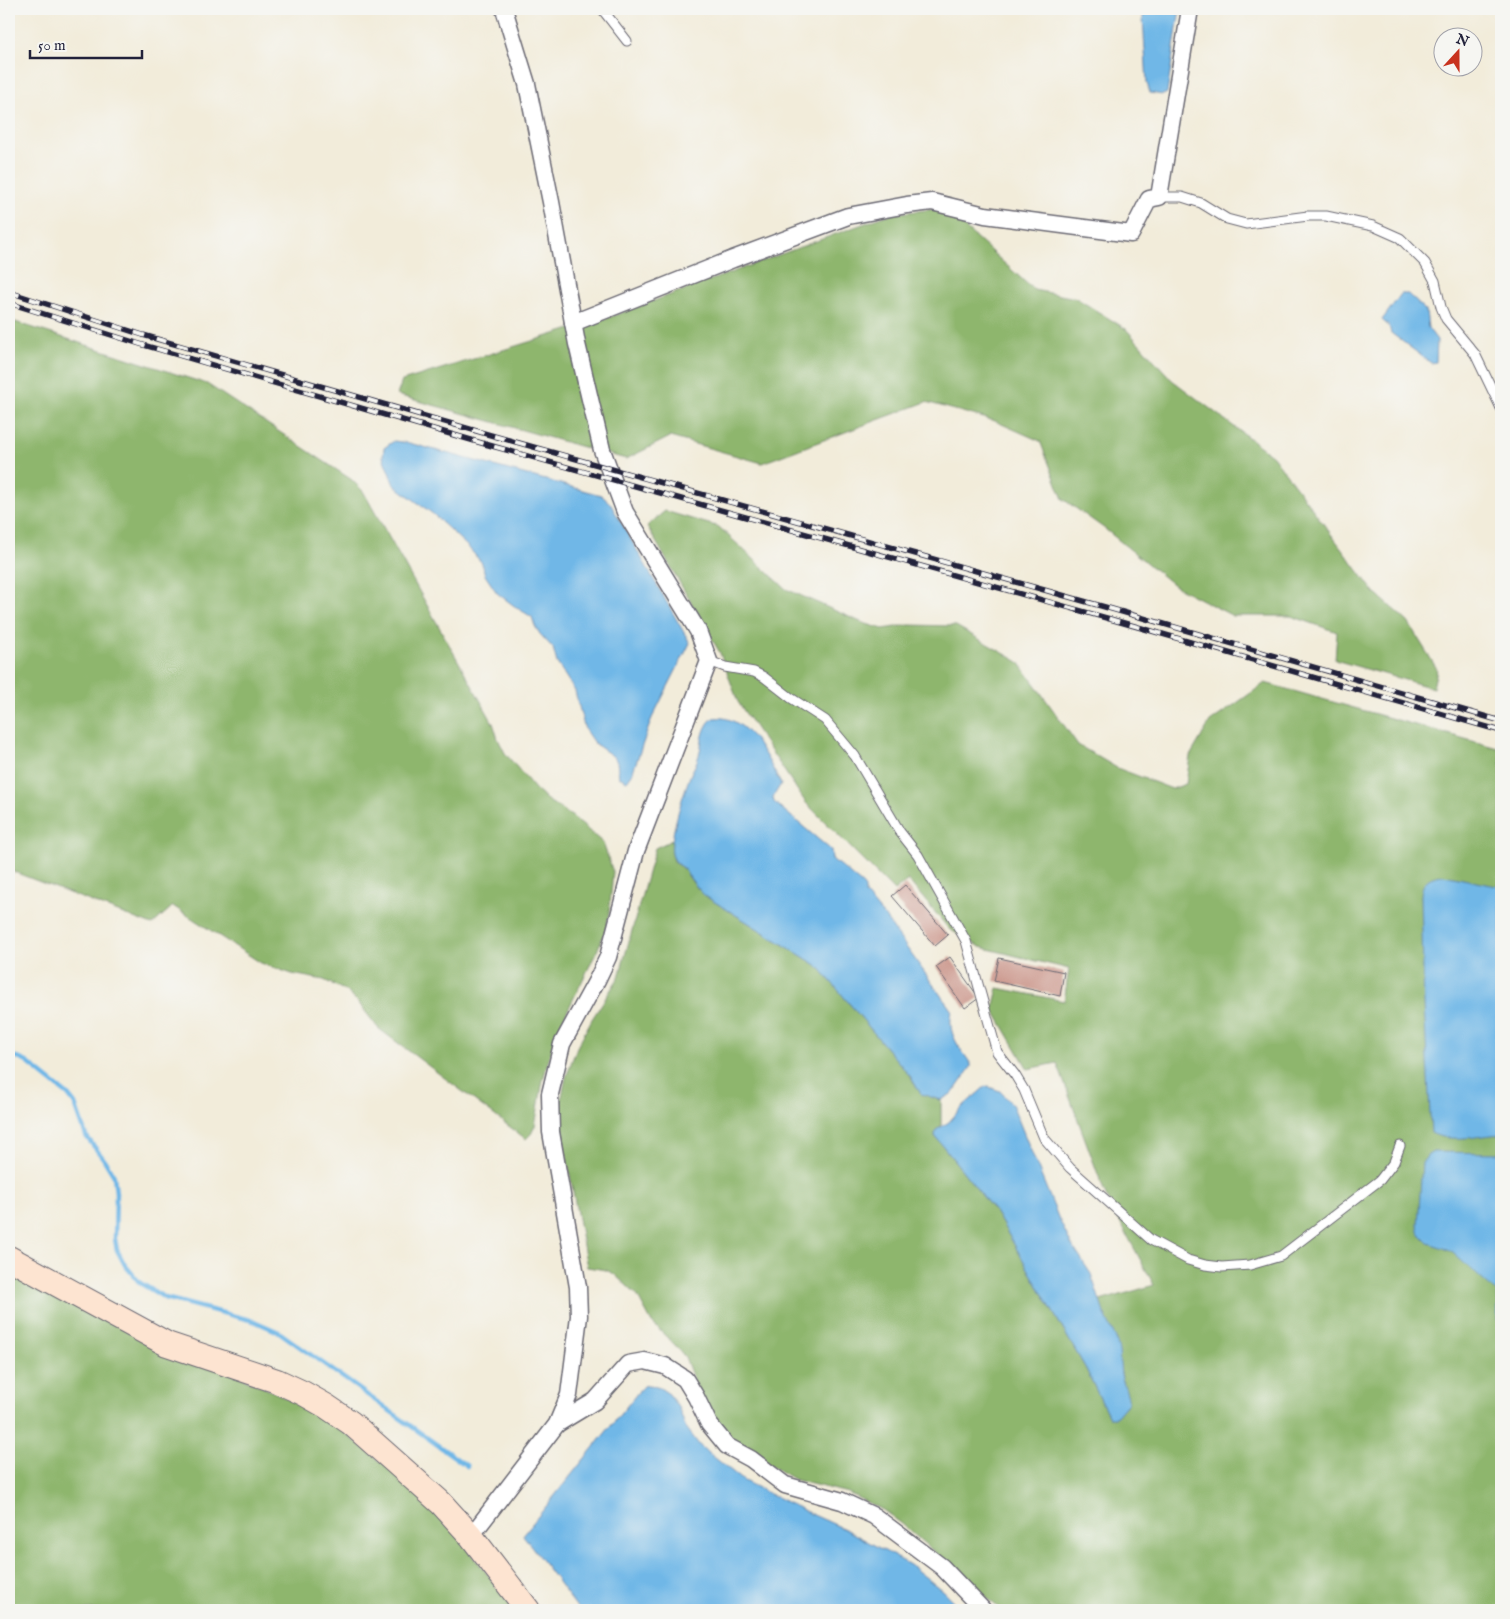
<svg xmlns="http://www.w3.org/2000/svg" width="1510" height="1619" viewBox="0 0 1510 1619" font-family="'IM FELL English',serif">
<rect width="100%" height="100%" fill="#f6f6f2"/>
<filter id="ink" filterUnits="userSpaceOnUse"><feTurbulence type="fractalNoise" baseFrequency=".02" numOctaves="2"/><feDisplacementMap in="SourceGraphic" scale="10" xChannelSelector="R" yChannelSelector="G"/><feConvolveMatrix kernelMatrix="1 2 1 2 8 2 1 2 1" color-interpolation-filters="sRGB"/></filter>
<filter id="wash" filterUnits="userSpaceOnUse"><feTurbulence type="fractalNoise" baseFrequency=".0096" numOctaves="4" result="noise"/><feDisplacementMap in="SourceGraphic" scale="20" xChannelSelector="R" yChannelSelector="G"/><feGaussianBlur stdDeviation="1.12" result="paint"/><feColorMatrix in="noise" values="0 0 0 0 0 0 0 0 0 0 0 0 0 0 0 0 0 1.4 0 .05"/><feComposite in="paint" operator="in"/></filter>
<g filter="url(#wash)">
<rect width="100%" height="100%" fill="#f2ecda"/>
<g fill="#8eb66d" stroke="#586c54">
<path d="M935,209L951,215L1034,290L1076,298L1126,329L1172,380L1273,456L1374,592L1408,622L1437,669L1433,688L1335,660L1337,632L1291,616H1233L1175,586L1105,529L1063,499L1040,441L995,421L926,402L762,463L670,437L626,459L397,395L402,381L610,317L890,214Z"/>
<path d="M9,320L207,384L352,480L363,491L493,723L498,739L505,753L535,789L547,800L573,817L603,843L613,872L609,914L606,929L597,951L556,1034L543,1080L535,1126L531,1134L526,1139L378,1028L358,1002L346,991L324,980L292,974L261,963L173,906L152,925L9,870Z"/>
<path d="M665,511L719,527L786,589L863,623L883,629L909,625L956,626L1019,662L1078,745L1117,768L1172,789L1186,784L1190,756L1210,722L1265,683L1501,749V1610H1001L902,1524L883,1510L848,1493L795,1480L736,1445L719,1428L699,1394L685,1357L675,1345L652,1323L637,1295L614,1274L606,1270L587,1267L562,1132L561,1101L566,1077L577,1047L592,1019L619,977L655,848L672,840V852L674,861L685,871L693,883L705,896L818,966L910,1076C914,1086 930,1099 941,1100V1126L936,1130L935,1136L996,1213L1086,1369L1109,1417L1116,1416L1128,1403L1120,1369L1100,1301L1154,1285L1106,1196L1057,1063L1028,1069L993,1009L998,988L1064,1001L1069,969L980,947L949,929L908,880L894,891L806,803L738,702L720,653L647,526Z"/>
<path d="M9,1270L321,1414L389,1468L459,1537L515,1610H9V1363L14,1360L9,1350Z"/>
</g>
<g fill="#6fb7e7" stroke="#486c91">
<path d="M1144,9H1180L1167,93L1163,95L1150,93L1147,83L1143,18Z"/>
<path d="M1401,294H1408L1426,311L1428,328L1437,340L1436,362L1431,363L1391,333L1389,326L1382,320Z"/>
<path d="M394,441L409,443L601,495L610,503L690,643L652,718L632,774L627,781L619,777L617,762L614,757L594,743L585,730L575,691L557,663L553,648L540,634L535,626L532,617L517,608L497,593L485,575L482,563L467,546L433,514L394,485L383,457L384,448Z"/>
<path d="M713,718C747,713 767,758 781,784L773,797L774,802L831,850L832,859L863,885L865,888V894L884,916L952,1011C947,1034 958,1045 971,1064V1067L953,1093L941,1100L921,1094L910,1076L818,966L705,896C697,888 692,881 686,872C681,865 674,863 672,854C669,838 683,795 689,779C691,772 695,767 697,761C703,747 700,729 713,718Z"/>
<path d="M1444,875L1501,887V1134C1480,1136 1450,1143 1431,1133L1424,1003L1421,896C1422,881 1429,876 1444,875Z"/>
<path d="M986,1086L1000,1091L1012,1104L1058,1217L1071,1244L1091,1274L1104,1313L1116,1339L1119,1351L1121,1375L1128,1397V1403L1116,1417H1109L1086,1369L996,1213L935,1136L936,1130L949,1122L961,1108Z"/>
<path d="M1433,1152L1501,1153V1327L1497,1320L1498,1304L1497,1293L1453,1253L1444,1248L1428,1243L1420,1235L1418,1225L1422,1163L1428,1155Z"/>
<path d="M649,1385L660,1388L669,1394L679,1409L685,1426L700,1446L744,1481L809,1513L847,1530L910,1565L943,1591L962,1610H579L523,1535L643,1386Z"/>
</g>
<g fill="none" stroke-linecap="round" stroke-linejoin="round">
<path stroke="#6fb7e7" stroke-width="4.5" d="M9,1054L27,1062L68,1095L75,1104L86,1136L103,1158L114,1176L116,1193L115,1239L117,1250L125,1265L140,1283L165,1298L254,1321L279,1332L467,1466"/>
</g>
<g id="blocks">
<g fill="#cc998e">
<path d="M905,885L948,935L935,946L892,896Z"/>
<path d="M950,957L979,998L965,1008L936,967Z"/>
<path d="M999,958L1064,972L1060,996L994,981Z"/>
</g>
</g>
</g>
<g filter="url(#ink)">
<use href="#blocks" fill-opacity="0" stroke="#6b6973" stroke-width="1"/>
<g fill="none" stroke-linecap="round" stroke-linejoin="round">
<g stroke="#6b6973" stroke-width="11">
<g id="lane">
<path d="M602,9L627,41"/>
<path d="M1159,197H1182L1201,203L1227,219L1246,224L1308,216H1326L1373,226L1400,238L1425,263L1435,281L1441,307L1446,319L1475,354L1501,408"/>
<path d="M709,661L725,667L754,672L764,677L791,698L825,720L855,756L900,832L918,855L966,941L997,1052L1015,1075L1024,1090L1044,1138L1070,1168L1151,1240L1188,1260L1205,1265L1222,1267L1250,1265L1281,1256L1380,1180L1394,1162L1400,1146"/>
</g>
</g>
<g stroke="#6b6973" stroke-width="19">
<g id="street">
<path d="M573,323L733,259L848,216L907,205L932,202L985,215L1131,234L1149,199L1159,197L1190,9"/>
<path d="M557,1424L595,1401L628,1364L645,1361L665,1366L685,1379L696,1397L709,1424L727,1446L751,1459L785,1485L842,1501L874,1516L942,1567L983,1610"/>
<path d="M471,1536L557,1424L569,1395L579,1316L578,1287L551,1132L550,1094L562,1044L597,980L608,957L636,851L709,661L698,631L625,512L602,450L577,344L551,202L527,84L504,9"/>
</g>
</g>
<g stroke="#6b6973" stroke-width="26">
<path id="secondary" d="M9,1258L167,1344L277,1381L303,1393L326,1406L351,1423L441,1503L471,1536L528,1610"/>
</g>
<use href="#lane" stroke="#fff" stroke-width="9"/>
<use href="#street" stroke="#fff" stroke-width="16"/>
<use href="#secondary" stroke="#fde4d1" stroke-width="24"/>
<g stroke="#22223b" stroke-width="5.5">
<g id="rail">
<path d="M9,292L143,335L487,434L1112,609L1501,721"/>
<path d="M9,303L140,344L485,444L1110,619L1501,731"/>
</g>
</g>
<use href="#rail" stroke="#f6f6f2" stroke-width="4" stroke-dasharray="11" stroke-linecap="butt"/>
</g>
</g>
<rect width="1510" height="1619" fill="none" stroke="#f6f6f2" stroke-width="30"/>
<g transform="translate(1458 52) rotate(21)"><circle r="24" fill="#f6f6f2" stroke="#a1a1a9"/>
<path d="M0-4L9 19L0 12L-9 19Z" fill="#c8321e"/>
<text y="-8" font-size="14" font-weight="bold" text-anchor="middle" fill="#22223b">N</text>
</g>
<path d="M30 50v8h112v-8" fill="none" stroke="#22223b" stroke-width="2.5"/>
<text x="38" y="50" font-size="15" fill="#22223b" stroke="#f6f6f2" stroke-width="4" paint-order="stroke">50 m</text>
</svg>
